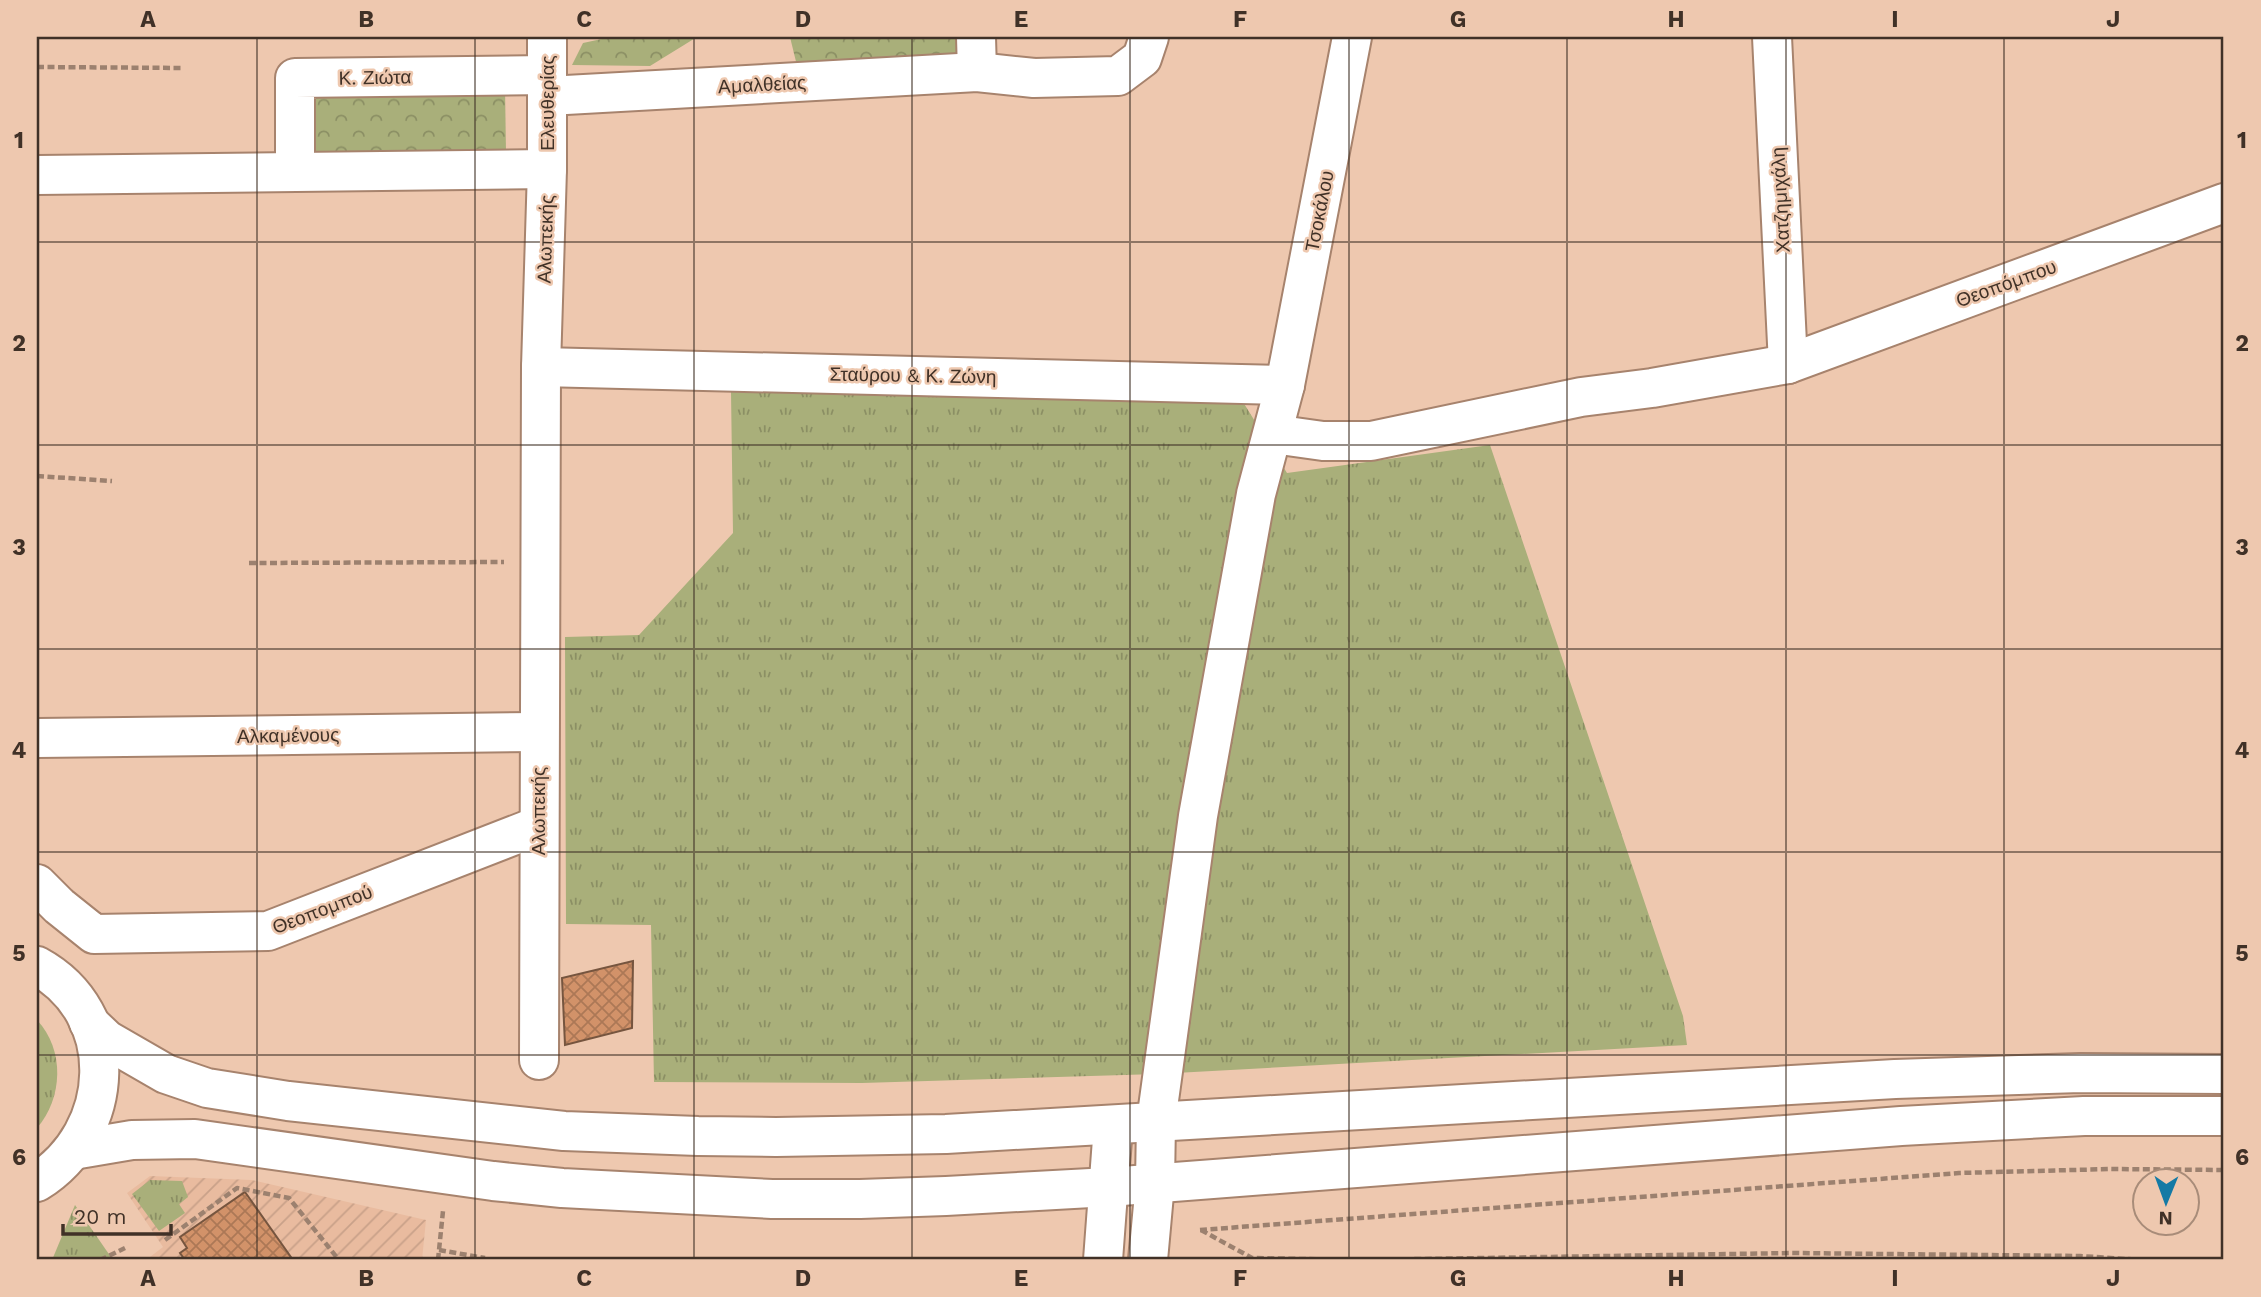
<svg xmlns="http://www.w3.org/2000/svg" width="2261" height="1297" viewBox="0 0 2261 1297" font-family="'Work Sans',sans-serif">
<defs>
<pattern id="industrial-furrows" width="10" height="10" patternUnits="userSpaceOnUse" patternTransform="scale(1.75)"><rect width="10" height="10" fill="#e9bb9f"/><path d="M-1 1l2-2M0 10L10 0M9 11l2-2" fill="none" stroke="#c9a189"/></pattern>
<pattern id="grass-tufts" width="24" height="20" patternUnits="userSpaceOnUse" patternTransform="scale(1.75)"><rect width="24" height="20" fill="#a9af7a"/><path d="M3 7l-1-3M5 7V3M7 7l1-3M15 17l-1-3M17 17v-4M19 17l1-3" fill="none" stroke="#8b8f64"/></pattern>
<pattern id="park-crowns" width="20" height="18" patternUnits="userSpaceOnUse" patternTransform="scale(1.75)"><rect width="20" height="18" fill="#a9af7a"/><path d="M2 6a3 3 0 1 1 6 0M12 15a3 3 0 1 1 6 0" fill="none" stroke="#8b8f64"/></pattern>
<pattern id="building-cross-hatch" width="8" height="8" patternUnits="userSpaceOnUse" patternTransform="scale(1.75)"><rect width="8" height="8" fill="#d29269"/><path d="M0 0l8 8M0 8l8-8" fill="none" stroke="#ac7856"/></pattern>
</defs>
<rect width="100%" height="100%" fill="#eec8af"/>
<path fill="url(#industrial-furrows)" d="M150,1176L252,1180L426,1220L422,1260H146L163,1247L127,1193Z"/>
<g fill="url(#grass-tufts)">
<path d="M731,392L1243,402L1287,473L1490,445L1683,1016L1687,1045L1157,1074L862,1083L654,1082L651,925L566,924L565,637L639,635L733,533Z"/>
<path d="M37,1020C65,1050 63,1098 37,1128Z"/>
<path d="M150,1180L182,1181L188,1197L179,1204L185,1213L159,1231L132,1194Z"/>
<path d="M75,1205L113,1260H52Z"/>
</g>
<g fill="url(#park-crowns)">
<path d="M611,37H697L650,66L572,65L583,43Z"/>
<path d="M790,37H960V66L799,74Z"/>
<path d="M505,87L506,153L316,157V89Z"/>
</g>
<g fill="url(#building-cross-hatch)" stroke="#76553f" stroke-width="2">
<path d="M633,961L632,1028L565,1045L562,978Z"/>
<path d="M245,1192L293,1260H185L180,1253L187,1248L180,1237Z"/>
</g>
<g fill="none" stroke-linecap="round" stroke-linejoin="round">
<g stroke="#a7836d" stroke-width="42">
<g id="minor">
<path d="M976,37L977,72"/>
<path d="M1772,37L1788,364"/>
<path d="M548,96L977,72L1034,78L1118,76L1142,58L1149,37"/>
<path d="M295,171V78L547,75"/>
<path d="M37,175L547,169"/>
<path d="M541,367L1285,385"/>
<path d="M1273,434L1323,441H1371L1581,397L1652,388L1788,364L2224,203"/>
<path d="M37,738L538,732"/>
<path d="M37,884L59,906L94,934L268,931L538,826"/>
<path d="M539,1060L541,367L547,169V37"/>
<path d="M1103,1260L1113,1126"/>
<path d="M1148,1260L1155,1183L1156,1122L1198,816L1256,494L1285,385L1352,37"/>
</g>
</g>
<g stroke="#a7836d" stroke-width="42">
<g id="highway">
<path d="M37,966C123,1013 117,1132 37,1182"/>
<path d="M89,1023L107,1040L166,1074L207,1088L288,1101L564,1131L698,1136L776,1137L946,1134L1895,1079L2081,1073L2224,1074"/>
<path d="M73,1150L132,1140L195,1139L493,1181L562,1188L772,1199H860L946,1196L1109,1187L1901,1126L2084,1116H2224"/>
</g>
</g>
<g stroke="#9c816f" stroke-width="4.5" stroke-dasharray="7 3.5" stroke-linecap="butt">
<path d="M37,67L183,68"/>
<path d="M37,476L112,481"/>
<path d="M249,563L504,562"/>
<path d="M1200,1230L1959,1173L2111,1169L2224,1170"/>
<path d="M1201,1230L1252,1258L1358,1260L1792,1253L2080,1256L2142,1260"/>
<path d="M165,1240L237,1188L289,1198L339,1260"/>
<path d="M439,1250L485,1258"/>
<path d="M100,1260L125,1248"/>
<path d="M438,1260L443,1211"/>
</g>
<use href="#minor" stroke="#fff" stroke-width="38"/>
<use href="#highway" stroke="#fff" stroke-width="38"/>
</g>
<path fill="none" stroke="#403127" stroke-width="2" stroke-opacity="0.55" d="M257,37V1260M475,37V1260M694,37V1260M912,37V1260M1130,37V1260M1349,37V1260M1567,37V1260M1786,37V1260M2004,37V1260M37,242H2224M37,445H2224M37,649H2224M37,852H2224M37,1055H2224"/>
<g text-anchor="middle" stroke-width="5" stroke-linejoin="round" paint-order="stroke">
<g font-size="19" fill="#403127" stroke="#eec8af">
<text transform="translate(375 77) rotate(-1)" y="7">Κ. Ζιώτα</text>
<text transform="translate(762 84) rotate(-3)" y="7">Αμαλθείας</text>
<text transform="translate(547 103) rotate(-90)" y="7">Ελευθερίας</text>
<text transform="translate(1780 200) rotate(-93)" y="7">Χατζημιχάλη</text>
<text transform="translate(1319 211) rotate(-79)" y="7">Τσοκάλου</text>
<text transform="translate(545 239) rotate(-88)" y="7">Αλωπεκής</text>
<text transform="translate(2006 283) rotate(-20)" y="7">Θεοπόμπου</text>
<text transform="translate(913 375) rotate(1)" y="7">Σταύρου &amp; Κ. Ζώνη</text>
<text transform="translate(288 735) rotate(-1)" y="7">Αλκαμένους</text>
<text transform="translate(538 811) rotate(-90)" y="7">Αλωπεκής</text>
<text transform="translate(322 909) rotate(-21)" y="7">Θεοπομπού</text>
</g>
</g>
<rect width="2261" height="1297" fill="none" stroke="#eec8af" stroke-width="77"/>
<g transform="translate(2166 1202) rotate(181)"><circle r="33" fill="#eec8af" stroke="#a88c79" stroke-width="2"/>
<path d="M0-5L12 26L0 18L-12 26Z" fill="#147aa5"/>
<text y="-10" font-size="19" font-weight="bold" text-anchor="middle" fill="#403127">N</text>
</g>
<path d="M63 1224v10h108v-10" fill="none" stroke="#403127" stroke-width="3.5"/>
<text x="74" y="1224" font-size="21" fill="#403127" stroke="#eec8af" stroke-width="5" paint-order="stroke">20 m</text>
<rect x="38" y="38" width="2184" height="1220" fill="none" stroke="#403127" stroke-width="2.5"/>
<g font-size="23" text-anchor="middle" font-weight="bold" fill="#403127">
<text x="148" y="27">A</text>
<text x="366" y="27">B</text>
<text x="584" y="27">C</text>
<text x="803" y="27">D</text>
<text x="1021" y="27">E</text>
<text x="1240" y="27">F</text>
<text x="1458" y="27">G</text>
<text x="1676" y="27">H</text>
<text x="1895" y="27">I</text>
<text x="2113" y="27">J</text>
<text x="19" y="148">1</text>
<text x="2242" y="148">1</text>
<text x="19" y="351">2</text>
<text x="2242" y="351">2</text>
<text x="19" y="555">3</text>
<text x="2242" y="555">3</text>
<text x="19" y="758">4</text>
<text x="2242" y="758">4</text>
<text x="19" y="961">5</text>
<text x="2242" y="961">5</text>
<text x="19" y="1165">6</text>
<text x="2242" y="1165">6</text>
<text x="148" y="1286">A</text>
<text x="366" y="1286">B</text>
<text x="584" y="1286">C</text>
<text x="803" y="1286">D</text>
<text x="1021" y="1286">E</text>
<text x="1240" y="1286">F</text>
<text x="1458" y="1286">G</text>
<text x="1676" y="1286">H</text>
<text x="1895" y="1286">I</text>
<text x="2113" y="1286">J</text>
</g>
</svg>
